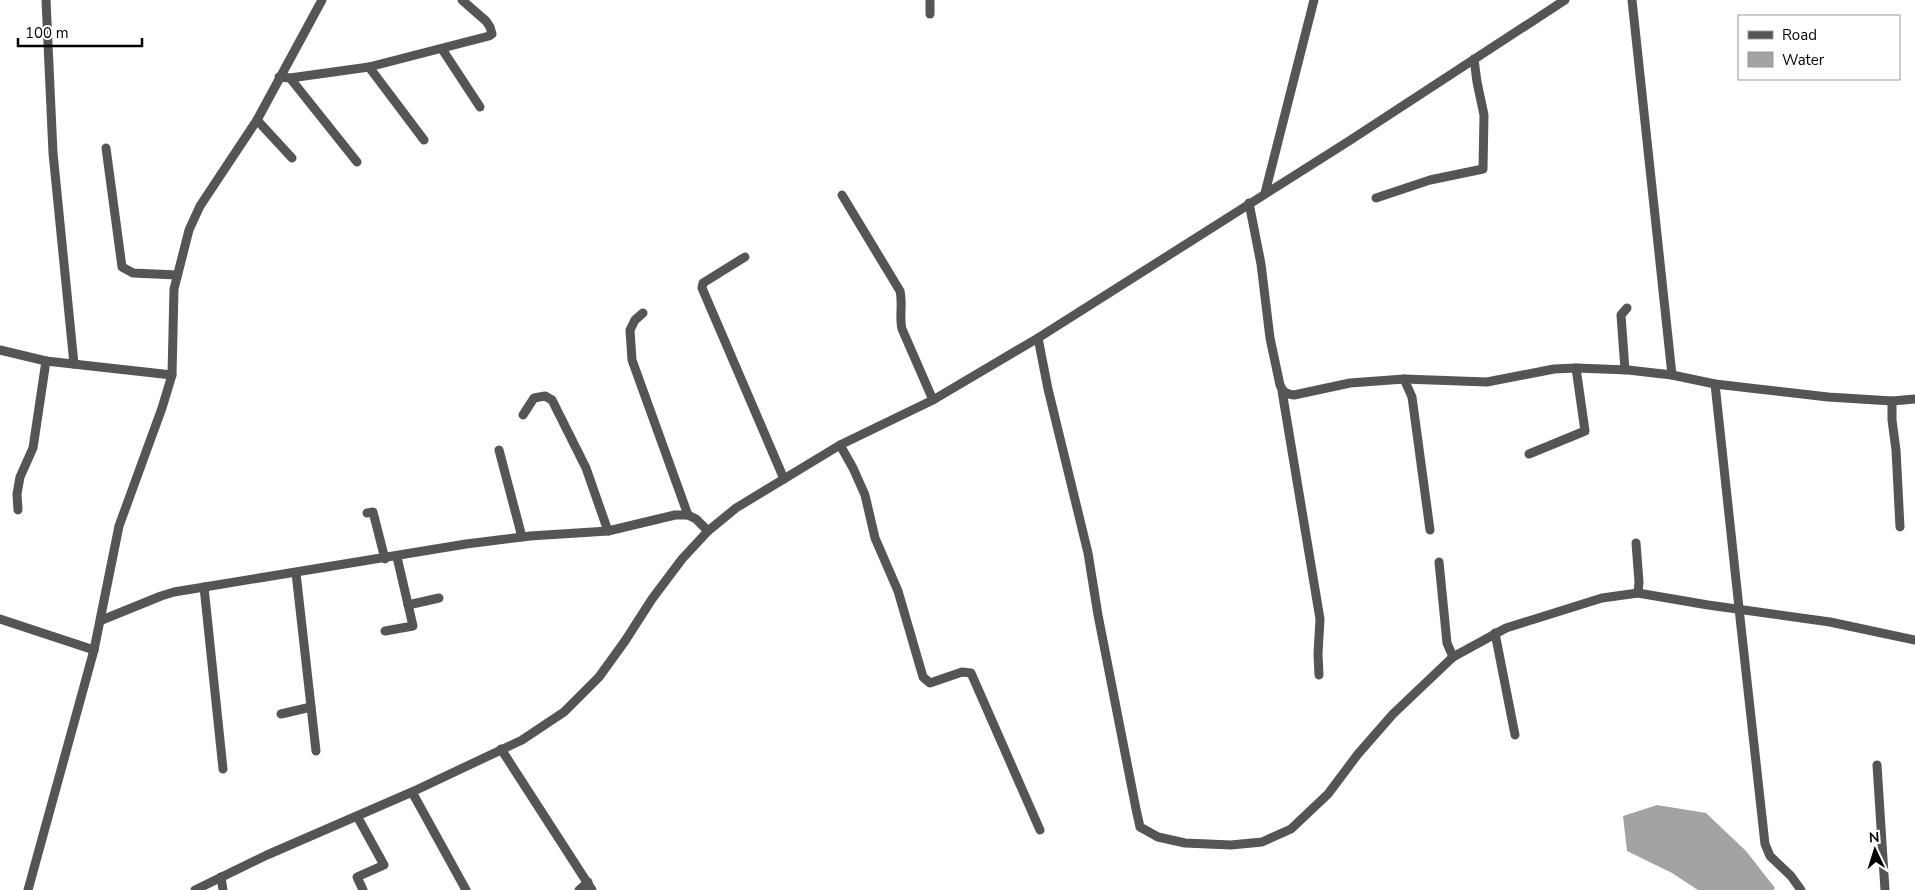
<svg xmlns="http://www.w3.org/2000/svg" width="1915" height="890" viewBox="0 0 1915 890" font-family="'Nunito Sans',sans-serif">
<rect width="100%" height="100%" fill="#fff"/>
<path fill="#a3a3a3" d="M1657,805L1706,813L1746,851L1775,888L1773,890H1698L1672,873L1627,851L1623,816Z"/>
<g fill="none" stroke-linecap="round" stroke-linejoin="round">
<g stroke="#555" stroke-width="9">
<path d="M46,0L53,153L74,364"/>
<path d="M930,0V14"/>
<path d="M1632,0L1672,375"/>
<path d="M442,49L480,107"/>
<path d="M369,67L424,140"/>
<path d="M279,77L290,78L369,67L489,36L492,34L490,27L486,21L462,0"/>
<path d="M290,78L357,162"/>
<path d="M257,120L292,158"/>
<path d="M106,148L122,267L133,273L177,275"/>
<path d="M1265,193L1314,0"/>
<path d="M842,195L900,291C903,304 899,316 902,329L933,400"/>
<path d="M1376,198L1430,180L1483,169L1484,115L1477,82L1474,59"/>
<path d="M1249,203L1261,264L1270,338L1280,385C1283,392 1286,394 1294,395L1350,383L1404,379L1487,382L1554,369L1576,368L1628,370L1672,375L1715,384L1828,397L1892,401L1915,399"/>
<path d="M745,257L703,283L702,288L784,479"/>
<path d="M643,313L635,320L630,330L632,360L688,515"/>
<path d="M1038,338L1048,389L1088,553L1098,615L1136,809L1140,827L1158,837L1185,843L1231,845L1262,842L1291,829L1328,794L1358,754L1393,714L1453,657L1506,628L1602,598L1638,593L1708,605L1830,622L1915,640"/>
<path d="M0,350L46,361"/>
<path d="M1625,370L1621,315L1627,308"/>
<path d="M1404,379L1412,397L1430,530"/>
<path d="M1715,384C1731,537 1748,691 1765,844L1770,856L1791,876L1801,890"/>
<path d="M1282,391L1320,619L1318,654L1319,675"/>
<path d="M1892,401V420L1896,450L1900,527"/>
<path d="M523,415L534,398L545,396L552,400L586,468L608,531"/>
<path d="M840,445L853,468L865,495L875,538L898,591L923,677L930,683L962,672L971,673L1040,830"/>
<path d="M499,450L522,537"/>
<path d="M1529,454L1585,431L1576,368"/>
<path d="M18,510L17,494L20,477L33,448L46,361L172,375"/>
<path d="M367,513L373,512L385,559"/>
<path d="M1636,543L1639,582L1638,593"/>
<path d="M1439,562L1447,643L1453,657"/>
<path d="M296,573L316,751"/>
<path d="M204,587L223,769"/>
<path d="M408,605L439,598"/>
<path d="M0,619L94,650"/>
<path d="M102,620L161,596L174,592L466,544L530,536L608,531L675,515H688L696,519L708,531"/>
<path d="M385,631L413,626L397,557"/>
<path d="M1495,633L1515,735"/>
<path d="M281,714L311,707"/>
<path d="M501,749L592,890"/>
<path d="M1877,765L1885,890"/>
<path d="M412,792L466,890"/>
<path d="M357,816L384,865L357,877L363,890"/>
<path d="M221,877L223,890"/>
<path d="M28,890L94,650L119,526L162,408L172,375L174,289L189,230L200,206L257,120L322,0"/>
<path d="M195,890L267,855L412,792L522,740L564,712L599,677L625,641L652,599L682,559L708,531L736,508L840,445L933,400L1038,338L1349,141L1565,0"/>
<path d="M579,890L588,882"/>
</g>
</g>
<rect x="1738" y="15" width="162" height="65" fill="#ffffff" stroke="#999999"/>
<rect x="1748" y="31" width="25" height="8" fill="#555555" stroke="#999999"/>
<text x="1782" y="40" font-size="15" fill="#000000">Road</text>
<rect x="1748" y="52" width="25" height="15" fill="#a3a3a3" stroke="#999999"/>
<text x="1782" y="65" font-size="15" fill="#000000">Water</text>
<g transform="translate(1875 850) rotate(356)" stroke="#ffffff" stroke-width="4" paint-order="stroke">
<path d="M0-4L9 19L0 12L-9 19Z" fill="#000000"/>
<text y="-8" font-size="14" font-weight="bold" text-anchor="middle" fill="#000000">N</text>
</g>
<path d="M18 38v8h124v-8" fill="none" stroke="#000000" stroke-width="2.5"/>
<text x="25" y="38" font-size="15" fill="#000000" stroke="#ffffff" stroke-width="4" paint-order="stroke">100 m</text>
</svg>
